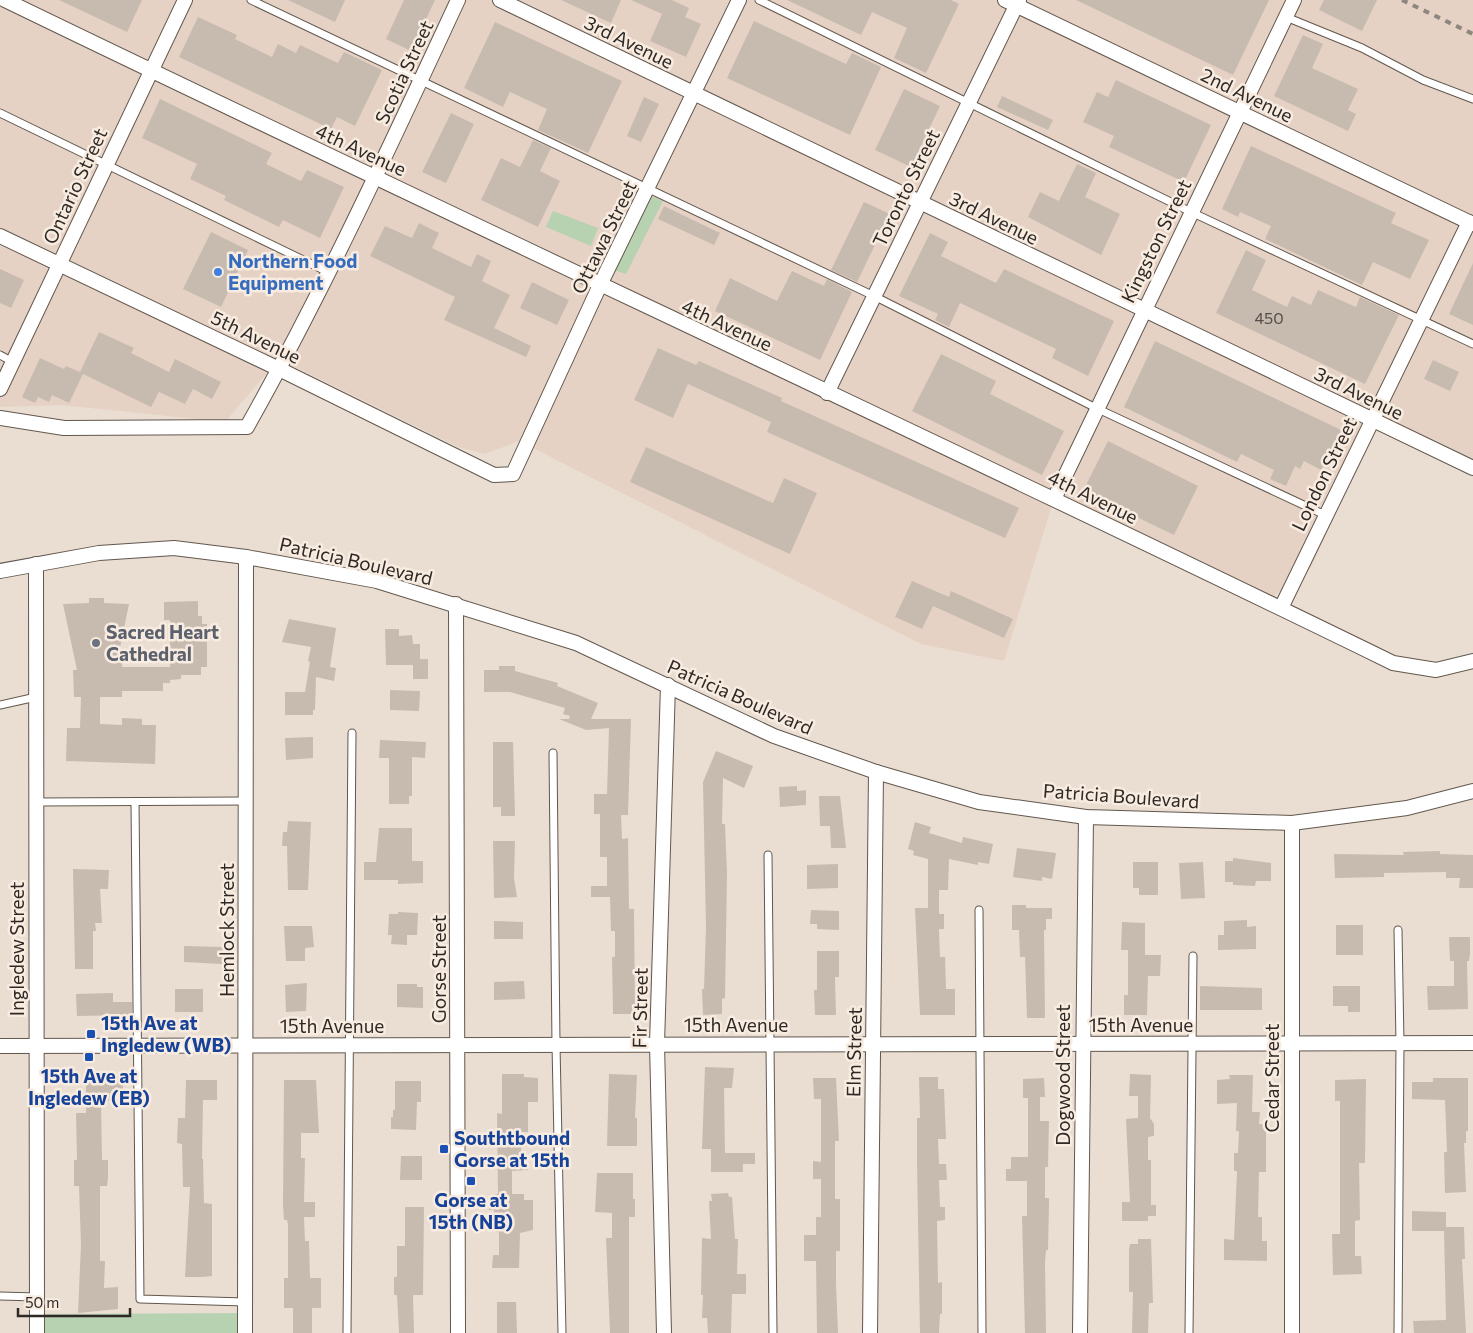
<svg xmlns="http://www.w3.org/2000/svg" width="1473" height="1333" viewBox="0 0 1473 1333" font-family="Commissioner,sans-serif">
<rect width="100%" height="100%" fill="#eaded3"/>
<path fill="#e6d2c4" d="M0,0H1473V464L1379,418L1311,568L1266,602L1054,499L1004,661L921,644L519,441L485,454L458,447L279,359L225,422L61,405L0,407Z"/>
<g fill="#b7d2b1">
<path d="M648,195L663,201L626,274L613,270Z"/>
<path d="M553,211L598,228L591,246L546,227Z"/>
<path d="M248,1313L247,1333H44V1314Z"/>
</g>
<g fill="#c7bbb0">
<path d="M59,0H142L127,32Z"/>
<path d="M288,0H345L335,22Z"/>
<path d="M404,0H435L411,51L386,39Z"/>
<path d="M561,0H621L611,23Z"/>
<path d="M631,0H672L689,8L685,17L701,24L686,57L650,41L662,14Z"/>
<path d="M787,0H951L959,4L926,73L894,58L907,28L872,12L861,35Z"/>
<path d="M1076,0H1269L1233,75Z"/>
<path d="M1324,0H1377L1362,31L1319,10Z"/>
<path d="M198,17L237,35L235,39L272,57L278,44L296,53L300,45L338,63L344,52L382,70L355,126L337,117L331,129L179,57Z"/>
<path d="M754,21L846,64L852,53L881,67L850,135L727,78Z"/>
<path d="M495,22L622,81L588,153L538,130L547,109L510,92L503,107L464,88Z"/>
<path d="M1303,35L1323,44L1312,68L1358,89L1348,110L1356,114L1348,131L1274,96Z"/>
<path d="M1116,80L1211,125L1184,182L1109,147L1114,136L1083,122L1097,92L1108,97Z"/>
<path d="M904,89L940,106L911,167L875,150Z"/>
<path d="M1002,96L1053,120L1048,130L997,107Z"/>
<path d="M644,97L659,104L641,142L627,136Z"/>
<path d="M160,99L272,153L266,164L301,181L307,170L344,187L320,238L283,220L279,227L224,200L226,196L190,179L197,164L142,138Z"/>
<path d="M451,113L474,124L446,183L422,172Z"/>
<path d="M533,140L551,148L540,171L560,181L538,227L481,200L501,158L520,167Z"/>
<path d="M1251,146L1396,213L1391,223L1429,240L1410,279L1373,262L1362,285L1265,239L1271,226L1240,212L1238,217L1222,209Z"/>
<path d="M1077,164L1096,173L1085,197L1120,214L1101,255L1028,217L1040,192L1059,201Z"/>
<path d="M864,202L890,214L857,282L831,270Z"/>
<path d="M664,206L720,233L714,245L658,219Z"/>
<path d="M419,223L439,233L432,248L471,267L477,254L491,261L482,281L510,295L494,328L531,346L526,357L444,320L455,297L370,256L385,226L412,238Z"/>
<path d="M211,232L248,250L221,307L183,289Z"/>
<path d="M930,233L948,242L941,256L996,283L1004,269L1114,321L1088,376L1052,358L1056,349L960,303L949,327L935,320L938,314L899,296Z"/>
<path d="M1246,250L1266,260L1252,290L1287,307L1292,296L1311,305L1318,290L1356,307L1360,297L1399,315L1365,384L1216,313Z"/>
<path d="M1473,263V325L1449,314Z"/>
<path d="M0,269L24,280L11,308L0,303Z"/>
<path d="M792,271L824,286L827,279L852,292L820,360L715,311L730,278L777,301Z"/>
<path d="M532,282L569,300L557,325L520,308Z"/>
<path d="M99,332L134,348L131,353L169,372L175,359L221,382L212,399L193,389L185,404L159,392L151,407L83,374L69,403L52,395L49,402L38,397L35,403L22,397L40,358L64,369L66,366L80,372Z"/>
<path d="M1155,341L1341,430L1321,470L1304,461L1300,469L1295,466L1286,486L1270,479L1274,470L1241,454L1237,462L1124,407Z"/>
<path d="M658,348L696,365L699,361L782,398L781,401L1019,508L1005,538L767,432L771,422L688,384L673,418L634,400Z"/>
<path d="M941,354L996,381L990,394L1064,431L1042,475L912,411Z"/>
<path d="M1433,360L1459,372L1450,391L1424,379Z"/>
<path d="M1108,441L1198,486L1174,535L1083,491Z"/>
<path d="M646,447L773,503L784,478L817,493L790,554L630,482Z"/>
<path d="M912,581L949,597L951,591L1013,619L1004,638L933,606L922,629L895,617Z"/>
<path d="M89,598H104V603L129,604L117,662H122V667H170V620H164V602L198,601V616H202V624H207V667H201V675H181V679L170,680V683H163V691H122V697H100V724L122,725V718L142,719V725H156L155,764L66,761L67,728H80L81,697H74L73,670H77L63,604L89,603Z"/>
<path d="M289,619L336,628L330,667L336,668L334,681L316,677L315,710H313V715H285V692H305L310,662L308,661L311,647L282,642Z"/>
<path d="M385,629H399V636L412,635L413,644H420V659H428V679H413V665H386Z"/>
<path d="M499,666H515V671L558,683L557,686L598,703L591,719H631L628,815H621L622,839L628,838L629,909H634L635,1014H613L612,957H615V931H611L610,897H591V886H607V857H600V814H594V794H607L609,728L586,730L559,719H569L570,716L563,714L565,708L510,692H484V670H499Z"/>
<path d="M390,690L420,691L419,711L390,710Z"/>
<path d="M313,737V758L286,760L285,738Z"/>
<path d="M380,740L426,742L425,758L412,757V796H409V804H389V758H379Z"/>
<path d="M493,742H513L515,816H501V807H493Z"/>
<path d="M716,751L753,766L744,788L723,778L722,824H725L727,873L725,998L722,999V1014L703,1015L702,989H704L706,927L703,782Z"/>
<path d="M797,786V791L806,790V805L780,807L779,787Z"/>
<path d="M819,796H840L846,848H831L830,826H820Z"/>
<path d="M288,821L311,822L308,890H288L287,846H282L283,832H287Z"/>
<path d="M915,822L931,827L929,833L962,843L963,837L993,844L989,864L978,862V865L949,859L948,890H939V914H944V929H939L940,957H945L946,989H955V1015H920L915,908H928V859L913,855L914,851L908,849Z"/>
<path d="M379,828H412V861H423V883L398,884V880H364V862H376Z"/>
<path d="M493,841H515L514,878L517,897L494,898Z"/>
<path d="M1017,848L1056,853L1052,879L1042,877V881L1013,877Z"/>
<path d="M1440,851V854L1473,855V888H1459L1460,878H1446V872L1384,873V877L1335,878L1334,854L1404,855L1403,852Z"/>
<path d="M1233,858L1271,863V881H1256L1255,886L1233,885V882H1225V861H1233Z"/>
<path d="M1133,862H1158V895H1139V888H1133Z"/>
<path d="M1203,862L1205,898L1181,899L1179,863Z"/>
<path d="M838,864V888L807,889V865Z"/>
<path d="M73,869L109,870L108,889H100L102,923H95L96,931H93V969H75Z"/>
<path d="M1012,905H1026V908H1052V919H1046V930H1044L1045,1018H1027L1025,957H1020L1019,930H1012Z"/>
<path d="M811,910L839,911V930L817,929V924H810Z"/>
<path d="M398,912L418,913L417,935H407V945L391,944L392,935H388L389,914H398Z"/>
<path d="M1247,920V927L1256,926V949L1218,950V935H1224V921Z"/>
<path d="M494,921L523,922V939H494Z"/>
<path d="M1122,922L1145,923V955H1161L1160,976H1148L1147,1015H1124V995H1128V950H1121Z"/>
<rect x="1336" y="925" width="27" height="30"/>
<path d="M284,926H312L314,947L305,948V961H286Z"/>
<path d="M1449,937H1470V954L1469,961H1467L1468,1009L1428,1010L1427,986H1454V961H1450Z"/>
<path d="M184,946L223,947L222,964L184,962Z"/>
<path d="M817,951H839V977H835L836,1015H815L814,990H817Z"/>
<path d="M524,981L525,999L494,1000V982Z"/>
<path d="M307,983L306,1011L286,1012L285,985Z"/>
<path d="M397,984H417V987H423V1008L397,1007Z"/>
<path d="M1200,986L1262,988V1010H1200Z"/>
<path d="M1333,986H1360V1012H1348V1006H1333Z"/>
<rect x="175" y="989" width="28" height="23"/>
<path d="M113,993V1002H132V1015L77,1016L76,994Z"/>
<path d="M705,1067L734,1068L732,1088H724L725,1153H755V1164H743V1172H711V1149H702Z"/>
<path d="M502,1074H524V1077L538,1078V1102H528V1132H521V1159H528V1170L512,1171V1194H524V1200H533V1230L520,1233L519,1268H492L493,1255H499V1232H496L494,1210H489V1198H495V1194H498L497,1113L502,1114Z"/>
<path d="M609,1074L637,1075L635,1118H637V1146H607Z"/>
<path d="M1130,1074L1151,1075L1150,1118L1154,1124V1136L1148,1137V1160H1151V1205H1156V1216H1148V1221H1122V1202H1130L1126,1119L1138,1118V1096H1129Z"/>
<path d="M1229,1075H1253L1252,1112H1260L1259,1124H1266V1172H1259L1258,1217H1262V1241H1267V1261L1224,1260V1239L1234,1240L1237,1171H1234V1153H1238L1239,1131H1236L1237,1103L1217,1104V1080L1230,1079Z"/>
<path d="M86,1076H123V1092H112V1101H101L102,1160H108V1178L107,1186H100V1261H105L104,1288L118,1287V1309L78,1313L81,1245L79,1186H74V1160H77L76,1113H86Z"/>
<path d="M919,1077H938V1089H944L946,1139H938L939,1164H946L947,1180H939L940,1207H945V1220L937,1221L938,1283L942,1282V1314H940L939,1333H920L917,1161V1118H920Z"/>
<path d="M813,1078H836L839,1141H835V1199H840V1251H836V1284L838,1333H817L816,1261H804V1235H816V1217H821V1179H813V1161L821,1162V1099H814Z"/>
<path d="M1044,1078L1045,1097H1040V1121H1049L1048,1167H1045V1198H1049V1205L1048,1250H1046L1045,1262L1046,1333H1025L1022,1216H1027V1181H1006V1169H1011V1157H1028V1098H1023V1079Z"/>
<path d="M1433,1078H1468V1131H1466V1143H1464L1466,1192L1445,1193L1444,1152H1447L1445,1100L1412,1099V1082H1433Z"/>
<path d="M1366,1079L1365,1163H1359L1360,1220L1355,1221V1256H1361L1362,1274L1333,1275L1332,1234H1340V1101H1335V1080Z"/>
<path d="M186,1080H217V1100H203L202,1159H203L204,1203L212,1204V1276L203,1277H185L190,1187H183L182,1144L177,1143L178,1118H185Z"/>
<path d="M284,1080H316L319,1133H301V1158H305L304,1202H315V1217H304L305,1241H309L310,1278H321V1308H312V1333H293V1308H284V1278H288V1225L287,1220H284L283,1204Z"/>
<path d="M395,1081H421V1102H417L416,1130L391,1129V1117H393V1110H395Z"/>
<path d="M401,1156H422V1180H400Z"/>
<path d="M597,1173H633V1199H635V1217H629V1333H610L606,1238H612V1213L595,1212Z"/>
<path d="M728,1193L729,1197H732L735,1239H738L737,1274H746V1294H732L731,1333H708L707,1318H702L703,1295H701L702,1238L711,1239L709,1201H712L711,1194Z"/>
<path d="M405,1207H424L423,1295H413L414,1333H399L397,1295H394V1277H397V1246H405Z"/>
<path d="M1412,1211L1446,1212V1227H1464L1465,1259H1462L1466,1333H1414L1413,1321L1446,1320L1444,1231H1412Z"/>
<path d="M1138,1239H1151L1153,1303H1149L1148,1333H1132L1133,1292H1129V1250L1130,1244H1138Z"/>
<path d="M497,1302H516L517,1333H497Z"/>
</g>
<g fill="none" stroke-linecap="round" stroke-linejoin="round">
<g stroke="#62574d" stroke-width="9">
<g id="lane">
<path d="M251,0L874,296L1096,408L1325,515"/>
<path d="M759,0L1191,212L1473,344"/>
<path d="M1286,17L1362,48L1423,80L1473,99"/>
<path d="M0,113L328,272"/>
<path d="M0,355L13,362"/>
<path d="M0,705L36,697"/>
<path d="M553,753L556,1045L562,1333"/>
<path d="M36,802L246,801"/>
<path d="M135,802L140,1299L245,1302"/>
<path d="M768,855L773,1333"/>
<path d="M979,910L982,1333"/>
<path d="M1398,930L1400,1043L1398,1333"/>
<path d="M0,1296L37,1297"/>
<path d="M347,1333L352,733"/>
<path d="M1189,1333L1193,956"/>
</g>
</g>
<g stroke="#62574d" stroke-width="16">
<g id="street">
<path d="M5,0C467,224 933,438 1393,663L1436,670L1473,661"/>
<path d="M500,0L1473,468"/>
<path d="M1005,0L1473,224"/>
<path d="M0,236L279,369L494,475L513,474L600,285L739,0"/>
<path d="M0,389L185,0"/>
<path d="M827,393L1019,0"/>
<path d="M0,418L64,428L247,427C325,288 391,144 458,0"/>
<path d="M1054,499L1294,0"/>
<path d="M36,564L37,1333"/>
<path d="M0,571L99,553L174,548L246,557L377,581L576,643L774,736L876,772L979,802L1086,817L1292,823L1407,808L1473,791"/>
<path d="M456,604L458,1333"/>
<path d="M1281,608L1469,222"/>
<path d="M0,1046L1473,1043"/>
<path d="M245,1333L246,557"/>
<path d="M664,1333L657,1044L668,685"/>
<path d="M870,1333L876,772"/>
<path d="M1080,1333L1086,817"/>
<path d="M1292,1333V823"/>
</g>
</g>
<use href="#lane" stroke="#fff" stroke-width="7"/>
<use href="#street" stroke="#fff" stroke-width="14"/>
<path stroke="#8f867e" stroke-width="4" stroke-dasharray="6 6" stroke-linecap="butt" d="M1402,0L1473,34"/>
</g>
<circle fill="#3f7fe0" stroke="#f8ebe0" stroke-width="2" cx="218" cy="272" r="5"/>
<circle fill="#6b7280" stroke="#f8ebe0" stroke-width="2" cx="96" cy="643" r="5"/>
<g fill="#1a4fb4" stroke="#f8ebe0" stroke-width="2">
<rect x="86" y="1029" width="10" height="10" rx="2.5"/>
<rect x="84" y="1052" width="10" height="10" rx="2.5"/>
<rect x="439" y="1144" width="10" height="10" rx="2.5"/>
<rect x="466" y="1176" width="10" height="10" rx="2.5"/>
</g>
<g text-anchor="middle" stroke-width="5" stroke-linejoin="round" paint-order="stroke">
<g font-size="16" fill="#544e48">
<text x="1269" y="324">450</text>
</g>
<g font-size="19" fill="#2e2925" stroke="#f8ebe0">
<text transform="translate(629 42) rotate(26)" y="7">3rd Avenue</text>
<text transform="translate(404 72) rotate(-65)" y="7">Scotia Street</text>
<text transform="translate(1247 95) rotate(26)" y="7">2nd Avenue</text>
<text transform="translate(361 150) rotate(25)" y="7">4th Avenue</text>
<text transform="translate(75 186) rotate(-65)" y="7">Ontario Street</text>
<text transform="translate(906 188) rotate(-64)" y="7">Toronto Street</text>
<text transform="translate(994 218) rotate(26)" y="7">3rd Avenue</text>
<text transform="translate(604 237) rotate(-64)" y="7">Ottawa Street</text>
<text transform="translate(1156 241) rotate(-64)" y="7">Kingston Street</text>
<text transform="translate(727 325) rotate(25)" y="7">4th Avenue</text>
<text transform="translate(256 337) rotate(26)" y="7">5th Avenue</text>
<text transform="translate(1359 393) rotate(26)" y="7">3rd Avenue</text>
<text transform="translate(1324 474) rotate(-64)" y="7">London Street</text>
<text transform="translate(1093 497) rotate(26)" y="7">4th Avenue</text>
<text transform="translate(356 561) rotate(13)" y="7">Patricia Boulevard</text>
<text transform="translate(740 697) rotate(24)" y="7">Patricia Boulevard</text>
<text transform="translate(1121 796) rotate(4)" y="7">Patricia Boulevard</text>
<text transform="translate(227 930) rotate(-90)" y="7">Hemlock Street</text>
<text transform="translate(17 949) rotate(-90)" y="7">Ingledew Street</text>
<text transform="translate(439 969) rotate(-90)" y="7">Gorse Street</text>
<text transform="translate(640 1008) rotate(-89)" y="7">Fir Street</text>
<text x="736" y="1032">15th Avenue</text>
<text x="1141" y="1032">15th Avenue</text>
<text x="332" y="1033">15th Avenue</text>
<text transform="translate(854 1052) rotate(-89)" y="7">Elm Street</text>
<text transform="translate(1063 1075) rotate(-90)" y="7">Dogwood Street</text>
<text transform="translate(1272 1078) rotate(-90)" y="7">Cedar Street</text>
</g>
<g font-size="19" font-weight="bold" fill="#366cbe" stroke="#f8ebe0" text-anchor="start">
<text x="228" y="268">Northern Food<tspan x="228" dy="22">Equipment</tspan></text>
</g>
<g font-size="19" font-weight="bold" fill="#5b616d" stroke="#f8ebe0" text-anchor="start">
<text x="106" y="639">Sacred Heart<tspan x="106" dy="22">Cathedral</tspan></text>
</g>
<g font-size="19" font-weight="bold" fill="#164399" stroke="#f8ebe0" text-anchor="start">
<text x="101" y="1030">15th Ave at<tspan x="101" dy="22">Ingledew (WB)</tspan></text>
<text x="89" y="1083" text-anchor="middle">15th Ave at<tspan x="89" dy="22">Ingledew (EB)</tspan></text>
<text x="454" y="1145">Southtbound<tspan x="454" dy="22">Gorse at 15th</tspan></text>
<text x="471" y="1207" text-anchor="middle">Gorse at<tspan x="471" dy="22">15th (NB)</tspan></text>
</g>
</g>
<path d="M18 1308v8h112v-8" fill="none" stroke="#2e2925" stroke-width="2.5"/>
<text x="25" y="1308" font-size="15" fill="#2e2925" stroke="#f8ebe0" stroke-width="4" paint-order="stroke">50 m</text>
</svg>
